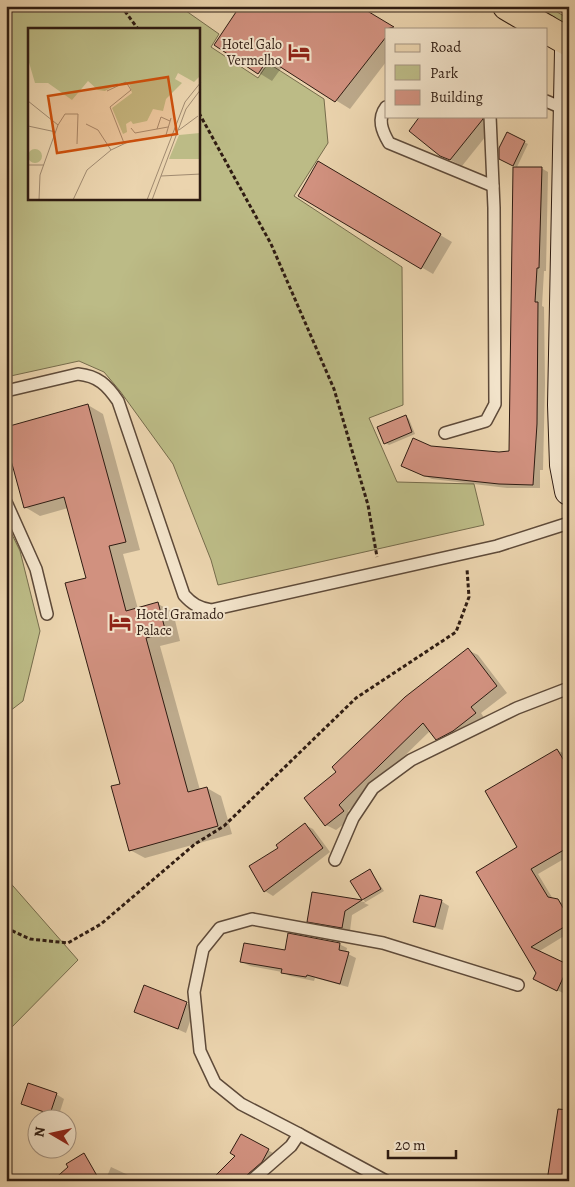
<svg xmlns="http://www.w3.org/2000/svg" width="575" height="1187" viewBox="0 0 575 1187" font-family="Alegreya,serif">
<rect width="100%" height="100%" fill="#ebd4ae"/>
<filter id="stains"><feTurbulence type="fractalNoise" baseFrequency=".004" numOctaves="4"/><feColorMatrix values="0 0 0 0 .2 0 0 0 0 .09 0 0 0 0 .02 0 0 0 .5 -.17"/></filter>
<radialGradient id="worn" r=".72"><stop offset=".6" stop-color="#630" stop-opacity="0"/><stop offset="1" stop-color="#630" stop-opacity=".3"/></radialGradient>
<g fill="#bcbb86" stroke="#766c4c" fill-rule="evenodd">
<path d="M6,6H179L219,34L211,47L258,78L268,63L324,99L328,143L294,196L402,267L403,405L369,418L397,482L474,484L484,525L218,585L211,560L173,464L120,391L104,372L79,361L6,377ZM29,29H199V199H29Z"/>
<path d="M528,6H547L569,19V21L562,23Z"/>
<path d="M6,522L20,551L40,631L23,701L6,714Z"/>
<path d="M6,878L78,960L6,1033Z"/>
</g>
<g fill="#0003">
<path d="M241,6H365L363,10L395,29H386V62L350,109L282,67L272,81L259,73Z"/>
<path d="M422,116H488L494,126L462,166L441,155Z"/>
<path d="M508,134L528,144L517,167L501,158Z"/>
<path d="M318,163L452,242L433,274L299,195Z"/>
<path d="M541,168L548,172L546,271H544L542,306L544,307L545,384L543,470H540V488H507L432,479L410,470L431,447L499,454L510,452Z"/>
<path d="M88,405L103,414L140,550L123,554L138,609L158,604L173,612L180,641L160,646L200,790L207,788L221,796L232,834L145,858L130,850L87,578L68,508L40,516L25,507Z"/>
<path d="M406,417L409,419L415,434L389,445L385,443Z"/>
<path d="M468,650L478,655L507,693L481,713L485,719L447,744L436,739L430,731L348,811L353,817L336,830L326,825L338,772Z"/>
<path d="M557,750L565,754L569,761V856L538,874L553,899L566,905L569,909V933L538,952L569,967V986L565,994L543,983L478,873L519,848Z"/>
<path d="M305,825L313,829L330,852L273,896L265,891L280,848Z"/>
<path d="M370,870L384,891L364,903L369,905L352,915L350,931L317,925L309,921L313,894L365,902L352,881Z"/>
<path d="M441,901L449,906L443,930L423,925L415,921Z"/>
<path d="M339,944L347,948L346,953L356,958L348,987L315,978L314,981L290,976L282,972L250,966L242,962L286,951Z"/>
<path d="M145,987L195,1007L186,1033L136,1011Z"/>
<path d="M56,1094L64,1099L58,1118L22,1104Z"/>
<path d="M241,1135L273,1153L267,1165L250,1181H212L237,1156Z"/>
<path d="M111,1167L141,1181H105Z"/>
</g>
<g fill="#d1917f" stroke="#2f1c12">
<path d="M240,6H359L394,27L386,29V37L335,102L268,59L258,74L214,45Z"/>
<path d="M420,116H483V119L450,160L440,156L409,131Z"/>
<path d="M507,132L525,141L513,166L499,159V148Z"/>
<path d="M318,161L441,234L421,269L298,196Z"/>
<path d="M513,167H542L539,268H537L535,302H538L537,424L533,485L499,484L424,476L401,466L413,438L431,446L499,452L509,451Z"/>
<path d="M88,404L126,542L109,546L126,611L158,602L166,633L146,638L188,792L207,787L218,826L129,851L111,786L120,784L65,583L86,578L64,497L24,508L6,442V427Z"/>
<path d="M406,415L412,432L384,444L377,427Z"/>
<path d="M468,648L497,686L471,707L476,713L453,731L436,740L423,723L339,805L344,811L325,826L304,798L336,772L332,767L405,697Z"/>
<path d="M557,749L569,769V847L531,869L548,897L558,899L569,918V924L531,947L569,965L557,991L533,979L536,973L476,872L517,847L485,791Z"/>
<path d="M305,823L323,848L264,892L249,866L278,848L276,845Z"/>
<path d="M370,869L381,889L362,900L350,881Z"/>
<path d="M312,892L362,900L345,911L342,928L307,922Z"/>
<path d="M420,895L442,900L435,927L413,922Z"/>
<path d="M288,933L340,943L339,950L349,952L340,984L307,975L306,977L281,973L282,969L240,962L244,943L285,950Z"/>
<path d="M144,985L187,1002L178,1029L134,1012Z"/>
<path d="M28,1083L57,1093L50,1114L21,1104Z"/>
<path d="M558,1109L569,1110V1181H547Z"/>
<path d="M241,1134L269,1149L262,1162L240,1181H210L235,1156L230,1153Z"/>
<path d="M84,1153L100,1181H52L68,1167L66,1164Z"/>
</g>
<g fill="none" stroke-linecap="round" stroke-linejoin="round">
<g stroke="#5e4a39" stroke-width="14">
<g id="lane">
<path d="M546,101L567,110"/>
<path d="M386,107C377,119 382,131 389,143L493,186"/>
<path d="M6,391L78,374C98,376 107,385 118,401L184,595C192,604 199,608 211,610L497,546L569,523"/>
<path d="M445,433L486,421L495,404L494,208L490,116"/>
<path d="M6,502L36,569L47,614"/>
<path d="M335,860L353,818L373,788L411,760L517,708L569,688"/>
<path d="M299,1134L241,1104L215,1083L200,1051L194,992L203,949L220,928L252,919L383,943L518,985"/>
<path d="M251,1181L291,1146L299,1134L386,1181"/>
</g>
</g>
<g stroke="#2f1c12" stroke-width="30">
<path id="secondary" d="M569,51L562,405L564,465L569,491"/>
</g>
<g stroke="#2f1c12" stroke-width="30">
<g id="primary">
<path d="M507,6L546,29"/>
<path d="M546,29L569,42"/>
</g>
</g>
<g stroke="#2f1c12" stroke-width="3" stroke-dasharray="4 2.5" stroke-linecap="butt">
<path d="M121,6L138,29"/>
<path d="M199,113L271,244L334,389L368,505L377,557"/>
<path d="M6,928L30,939L68,943L101,924L195,844L224,826L356,698L456,632L469,597L467,569"/>
</g>
<use href="#lane" stroke="#f2e3ca" stroke-width="11"/>
<use href="#secondary" stroke="#f2e3ca" stroke-width="28"/>
<use href="#primary" stroke="#ebd4ae" stroke-width="28"/>
</g>
<defs>
<g id="hotel-bare" transform="scale(1.725)"><path d="M-6-4.5h1.5V1H6V5H4.5V3h-9V5H-6ZM-4 0a1.8 1.8 0 1 1 3.6 0ZM.5 0V-2.5h3Q6-2.5 6 0Z" fill="#8f2418" stroke="#f2e3ca" stroke-width="2.5" paint-order="stroke"/></g>
</defs>
<g fill-rule="evenodd">
<use href="#hotel-bare" x="299" y="52"/>
<use href="#hotel-bare" x="120" y="622"/>
</g>
<g text-anchor="middle" stroke-width="4" stroke-linejoin="round" paint-order="stroke">
<g font-size="14" fill="#2f1c12" stroke="#f2e3ca" text-anchor="end">
<text x="282" y="49">Hotel Galo<tspan x="282" dy="16">Vermelho</tspan></text>
<text x="136" y="619" text-anchor="start">Hotel Gramado<tspan x="136" dy="16">Palace</tspan></text>
</g>
</g>
<g transform="translate(28 28)">
<rect width="172" height="172" fill="#ebd4ae"/>
<path d="M0,0H172V48L166,54L150,45L147,51L154,55L138,71L135,83L125,81L119,93L105,96L103,93L98,96L99,104L95,106L84,80L104,65L101,55H91L77,63L70,62L60,53L44,72L20,55H7L0,31ZM172,105V131H141L151,107ZM0 128a7 7 0 1 1 14 0a7 7 0 1 1-14 0Z" fill="#bcbb86"/>
<path fill="none" stroke="#a08a70" stroke-width="1" d="M79,63L98,54L103,62L82,79L96,115M0,73L30,97L12,147L11,172M58,96L70,102L83,122M30,97L37,86H50L49,116M0,98L28,104M103,100L107,105L140,99M129,101L133,89L142,93M151,102L170,88M138,107L143,90M0,137H16M133,148L173,146M45,172L59,142L83,122L102,113L144,107M119,172L157,74L173,54M124,172L158,81L173,61"/>
<path fill="#cc500d" fill-opacity="0.15" stroke="#cc500d" stroke-width="2.5" d="M140,49L149,106L29,125L20,68Z"/>
<rect width="172" height="172" fill="none" stroke="#2f1c12" stroke-width="2.5"/>
</g>
<rect width="575" height="1187" fill="none" stroke="#ebd4ae" stroke-width="25"/>
<rect x="8" y="8" width="560" height="1172" fill="none" stroke="#2f1c12" stroke-width="2.5"/>
<rect x="12" y="12" width="550" height="1162" fill="none" stroke="#2f1c12"/>
<rect x="385" y="28" width="162" height="90" fill="#f2e3ca" stroke="#a49380"/>
<rect x="395" y="44" width="25" height="8" fill="#ebd4ae" stroke="#a49380"/>
<text x="430" y="52" font-size="15" fill="#2f1c12">Road</text>
<rect x="395" y="65" width="25" height="15" fill="#bcbb86" stroke="#a49380"/>
<text x="430" y="78" font-size="15" fill="#2f1c12">Park</text>
<rect x="395" y="90" width="25" height="15" fill="#d1917f" stroke="#a49380"/>
<text x="430" y="102" font-size="15" fill="#2f1c12">Building</text>
<g transform="translate(52 1134) rotate(279)"><circle r="24" fill="#f2e3ca" stroke="#a49380"/>
<path d="M0-4L9 19L0 12L-9 19Z" fill="#8f2418"/>
<text y="-8" font-size="14" font-weight="bold" text-anchor="middle" fill="#2f1c12">N</text>
</g>
<path d="M388 1150v8h68v-8" fill="none" stroke="#2f1c12" stroke-width="2.5"/>
<text x="395" y="1150" font-size="15" fill="#2f1c12" stroke="#f2e3ca" stroke-width="4" paint-order="stroke">20 m</text>
<rect width="100%" height="100%" filter="url(#stains)"/>
<rect width="100%" height="100%" fill="url(#worn)"/>
</svg>
